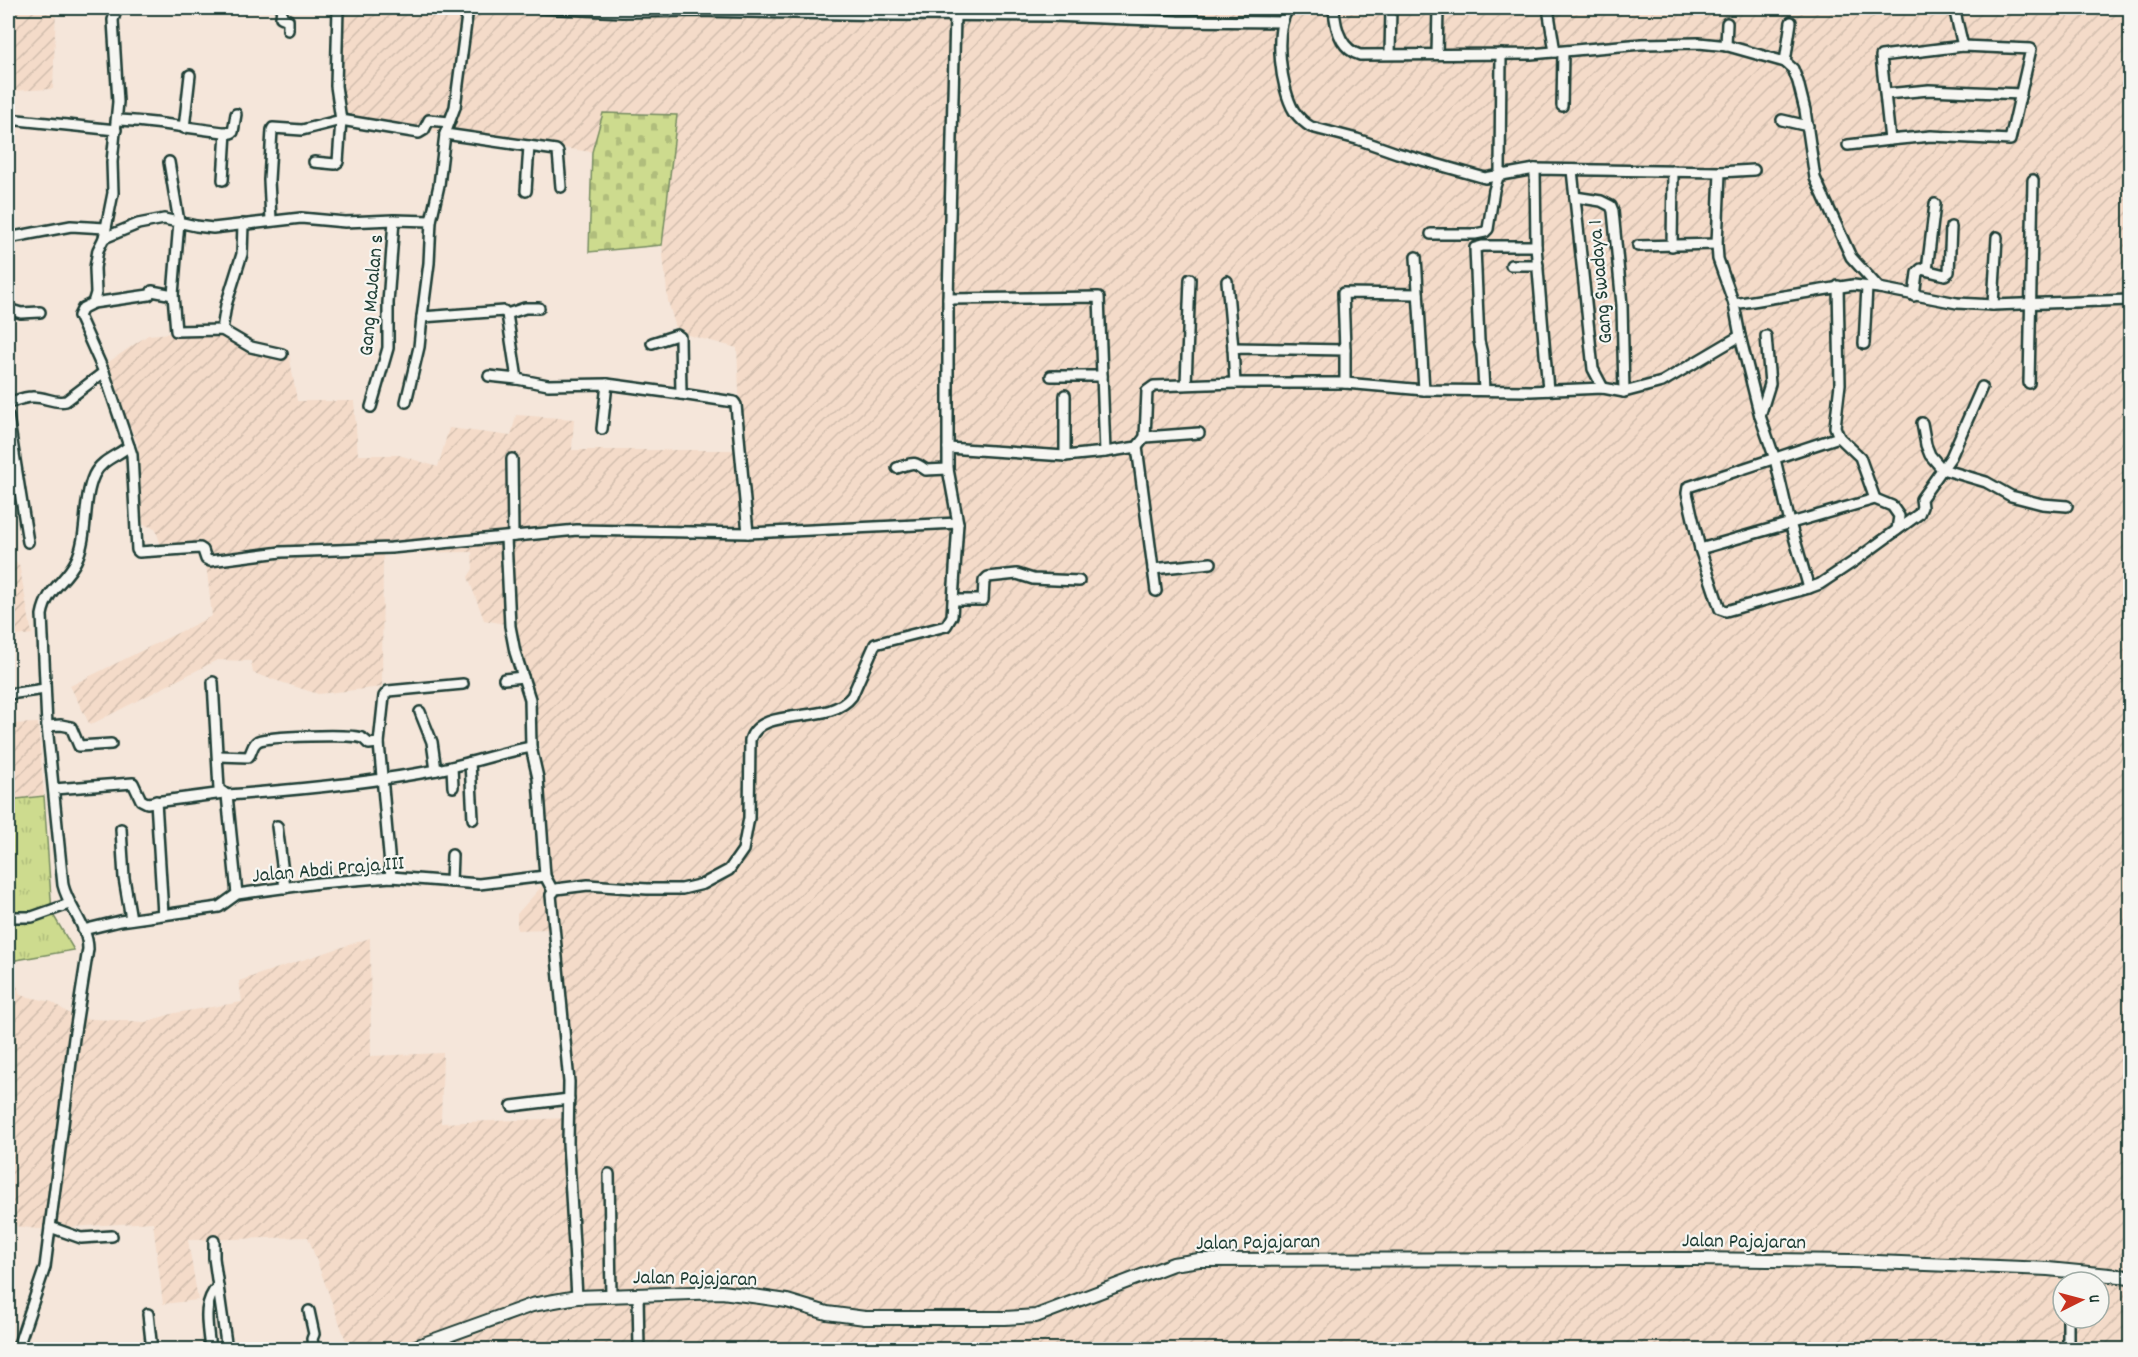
<svg xmlns="http://www.w3.org/2000/svg" width="2138" height="1357" viewBox="0 0 2138 1357" font-family="Dekko,sans-serif">
<defs>
<pattern id="industrial-furrows" width="10" height="10" patternUnits="userSpaceOnUse" patternTransform="scale(1.5)"><rect width="10" height="10" fill="#f4dbc9"/><path d="M-1 1l2-2M0 10L10 0M9 11l2-2" fill="none" stroke="#d1bdad"/></pattern>
<pattern id="grass-tufts" width="24" height="20" patternUnits="userSpaceOnUse" patternTransform="scale(1.5)"><rect width="24" height="20" fill="#cddb8e"/><path d="M3 7l-1-3M5 7V3M7 7l1-3M15 17l-1-3M17 17v-4M19 17l1-3" fill="none" stroke="#b0bd7b"/></pattern>
<pattern id="cemetery-stones" width="16" height="16" patternUnits="userSpaceOnUse" patternTransform="scale(1.5)"><rect width="16" height="16" fill="#cddb8e"/><path d="M2 7V4a2 2 0 0 1 4 0v3zM10 15v-3a2 2 0 0 1 4 0v3z" fill="#b0bd7b"/></pattern>
</defs>
<rect width="100%" height="100%" fill="#f5e6da"/>
<filter id="ink" filterUnits="userSpaceOnUse"><feTurbulence type="fractalNoise" baseFrequency=".0167" numOctaves="2"/><feDisplacementMap in="SourceGraphic" scale="12" xChannelSelector="R" yChannelSelector="G"/><feConvolveMatrix kernelMatrix="1 2 1 2 8 2 1 2 1" color-interpolation-filters="sRGB"/></filter>
<g filter="url(#ink)">
<g fill="url(#industrial-furrows)" fill-rule="evenodd">
<path d="M8,8H56L53,89L8,91Z"/>
<path d="M338,8H2130V1349H349L308,1237L188,1240L198,1300L163,1304L153,1222L37,1229L8,1225V940L10,961L20,995L52,1002L76,1018L145,1022L175,1013L242,1002L239,981L370,938L371,1056L443,1053L441,1123L568,1118L563,1044L548,929L517,930V914L550,877L541,758L529,688L509,651L505,624L484,620L468,577L473,569L472,552L383,553L382,687L318,694L253,673L251,661L217,660L90,725L70,686L212,616L204,545H161L155,528L136,523L138,444L103,366L148,335L221,329L250,347L289,353L297,401H354L358,455H399L438,467L449,428L511,436L516,415L574,419L572,450H742L737,348L677,332L668,301L662,245L677,115L603,113L592,152L339,118ZM2063,1282H2099V1318H2063Z"/>
<path d="M8,560L19,564L32,634L8,637Z"/>
<path d="M38,723L44,796L8,800V724Z"/>
</g>
<path fill="url(#grass-tufts)" stroke="#768c61" stroke-width="1.5" d="M44,796L52,913L74,950L10,961L8,940V800Z"/>
<path fill="url(#cemetery-stones)" stroke="#768c61" stroke-width="1.5" d="M603,113L677,115L662,245L589,252L592,152Z"/>
<g fill="none" stroke-linecap="round" stroke-linejoin="round">
<g stroke="#1f3d34" stroke-width="14">
<g id="minor">
<path d="M282,8L281,17L288,20V30"/>
<path d="M468,8L455,107L445,134L439,185L431,221L429,263L422,317L504,311L507,314L517,379L548,385L607,384L681,394"/>
<path d="M541,8L622,12L697,11L892,15L1052,16L1177,21L1282,22"/>
<path d="M1296,8L1288,9C1273,31 1281,90 1294,111C1299,118 1304,123 1311,127L1357,139L1397,153L1485,178L1535,169L1720,172L1754,170"/>
<path d="M1334,8C1335,26 1340,49 1360,55L1531,54L1642,44L1699,43L1728,46L1785,62L1793,69L1798,82L1805,110L1815,178L1851,257L1879,288"/>
<path d="M1548,8L1555,52"/>
<path d="M1954,8L1963,46"/>
<path d="M1726,46L1727,23"/>
<path d="M1963,46L2031,49L2010,140L1931,136L1890,140L1881,56Z"/>
<path d="M1390,54L1391,8"/>
<path d="M1437,54L1438,8"/>
<path d="M1785,62L1791,22"/>
<path d="M1886,94L1929,90L2021,94"/>
<path d="M1562,106L1563,52"/>
<path d="M8,119L116,130"/>
<path d="M117,120C155,121 193,129 231,133L233,132L236,114"/>
<path d="M1782,120L1808,126"/>
<path d="M184,128L190,75"/>
<path d="M445,134L556,150L558,152L561,187"/>
<path d="M1848,145L1890,140"/>
<path d="M169,162L179,222L173,295L176,331L222,330L251,347L282,354"/>
<path d="M314,162L335,164L338,162L341,120L336,86L338,8"/>
<path d="M1535,169L1536,246L1548,390"/>
<path d="M1572,170L1593,369L1603,388"/>
<path d="M1720,172L1717,244L1718,259L1734,304"/>
<path d="M223,180L226,132"/>
<path d="M526,191L529,146"/>
<path d="M1575,197L1601,201L1611,206L1613,211L1622,305L1624,392"/>
<path d="M271,220L269,180L272,130L273,128L302,130L341,120L419,133L424,130L429,120L449,122"/>
<path d="M1431,234H1475L1485,232L1488,229L1494,190L1500,171L1501,54"/>
<path d="M8,238L71,226L105,228"/>
<path d="M104,238L138,224L164,219L196,226L213,228L301,218L345,222L394,220L431,221"/>
<path d="M1638,246L1717,244"/>
<path d="M1672,246L1673,171"/>
<path d="M1416,257L1424,390"/>
<path d="M1511,265H1538"/>
<path d="M1927,270L1935,204"/>
<path d="M1227,281L1233,348"/>
<path d="M1838,286L1840,384L1835,427L1839,437L1860,457L1875,499"/>
<path d="M152,291L173,295"/>
<path d="M1914,296L1917,273L1921,269L1945,275L1949,272L1951,227"/>
<path d="M948,299L1099,297L1105,452"/>
<path d="M93,303L149,295"/>
<path d="M1993,305L1997,237"/>
<path d="M8,309L21,313L40,312"/>
<path d="M507,314L525,308H539"/>
<path d="M222,330L226,305L242,254L243,224"/>
<path d="M652,343L677,335L680,337L681,394L734,402L736,405L748,533"/>
<path d="M1864,344L1867,287"/>
<path d="M1345,350L1343,293L1418,294"/>
<path d="M489,376L517,379"/>
<path d="M1051,376H1102"/>
<path d="M1235,383L1233,348L1345,350V383"/>
<path d="M2029,383L2033,180"/>
<path d="M1186,384L1190,279"/>
<path d="M1982,387L1951,457L1921,499L1922,507L1919,514L1853,562L1820,584L1809,588L1790,523L1775,459L1760,416L1740,336L1734,304L1853,285L1879,288L1957,303L1993,305L2130,300"/>
<path d="M1484,390L1482,354L1479,341L1475,248L1482,246H1536"/>
<path d="M406,402L419,347L422,317"/>
<path d="M8,403C15,401 24,397 32,397C45,396 53,404 66,401L104,372"/>
<path d="M371,407L388,348V303L394,220"/>
<path d="M8,416L28,542"/>
<path d="M1760,416L1770,384L1766,336"/>
<path d="M1922,423L1926,445L1930,455L1942,469L1986,482L2011,496L2042,504L2067,506"/>
<path d="M602,429L607,384"/>
<path d="M1145,437L1199,433"/>
<path d="M129,446L132,455L137,550L139,552L200,548L203,550L206,559L210,561L281,552L391,548L577,530L748,533L958,523"/>
<path d="M1137,447L1156,591"/>
<path d="M948,448L1065,456L1105,452L1137,447L1145,437L1147,391L1154,386L1235,383H1345L1424,390L1531,391L1603,388L1624,392L1662,382L1740,336"/>
<path d="M1065,456V395"/>
<path d="M512,459L513,536"/>
<path d="M897,468C913,463 912,460 926,470L948,469"/>
<path d="M506,538L510,626L515,652L530,699L531,747L538,778L545,876L553,891"/>
<path d="M1700,549L1875,499L1892,506L1899,516L1897,530"/>
<path d="M1153,569L1211,563"/>
<path d="M1809,588L1726,611L1720,609L1700,549L1687,493L1688,487L1839,437"/>
<path d="M954,600H983L984,581L988,577L1017,574L1033,579L1079,581"/>
<path d="M504,679L523,677"/>
<path d="M213,682L219,789L227,795L237,894"/>
<path d="M9,694L45,689"/>
<path d="M420,712L432,742L436,770"/>
<path d="M47,726L61,725L71,727L79,746L111,744"/>
<path d="M218,756L248,757C253,752 251,745 258,741C268,736 351,734 362,738C363,738 368,743 369,744L379,743"/>
<path d="M470,762L473,819"/>
<path d="M452,767L453,787"/>
<path d="M54,789L133,783L141,800L147,803L224,793"/>
<path d="M227,795C297,790 369,783 437,770C469,764 499,753 531,747"/>
<path d="M156,801L163,914"/>
<path d="M277,826L285,888"/>
<path d="M121,829L124,878L131,919"/>
<path d="M391,877L379,743L384,696L388,691L463,684"/>
<path d="M451,882L452,855"/>
<path d="M8,917H32L69,904"/>
<path d="M83,930L120,921L219,907L237,894L319,883L391,877L479,884L545,876"/>
<path d="M512,1106L569,1099"/>
<path d="M609,1174L611,1296"/>
<path d="M50,1227L81,1238L112,1236"/>
<path d="M214,1241V1258L227,1350"/>
<path d="M638,1295L639,1350"/>
<path d="M577,1297L568,1143L569,1082L551,895L556,889L588,885L647,889H682L703,884L729,870L743,850L749,818L750,740C761,704 829,727 852,696L875,644L946,626L952,616L958,523L948,469V299L955,16"/>
<path d="M309,1311L314,1334L312,1339L314,1350"/>
<path d="M148,1314L152,1350"/>
<path d="M2068,1318V1350"/>
<path d="M17,1350L45,1267L74,1038L88,949C88,926 68,907 63,885L47,726L42,615C47,588 65,583 76,561C89,535 82,501 94,475C102,459 118,456 129,446L104,372L79,316L83,308L93,303L96,293L95,268L98,250L104,238L113,193L112,162L118,102L113,20L117,8"/>
<path d="M210,1350C208,1326 201,1304 218,1286"/>
</g>
</g>
<g stroke="#1f3d34" stroke-width="16">
<path id="major" d="M407,1350L532,1305L577,1297L722,1292L760,1297L787,1301L827,1313L865,1318H1005L1036,1316L1173,1264L1199,1260L1694,1259L1852,1261L2048,1269L2130,1277"/>
</g>
<use href="#minor" stroke="#f6f6f2" stroke-width="9"/>
<use href="#major" stroke="#f6f6f2" stroke-width="12"/>
</g>
</g>
<g text-anchor="middle" stroke-width="4.5" stroke-linejoin="round" paint-order="stroke">
<g font-size="21" fill="#1f3d34" stroke="#f6f6f2">
<text transform="translate(1599 282) rotate(-95)" y="7">Gang Swadaya 1</text>
<text transform="translate(370 295) rotate(-85)" y="7">Gang MaJalan s</text>
<text transform="translate(328 868) rotate(-5)" y="7">Jalan Abdi Praja III</text>
<text transform="translate(1744 1240) rotate(1)" y="7">Jalan Pajajaran</text>
<text transform="translate(1258 1241) rotate(-1)" y="7">Jalan Pajajaran</text>
<text transform="translate(695 1277) rotate(1)" y="7">Jalan Pajajaran</text>
</g>
</g>
<rect width="2138" height="1357" fill="none" stroke="#f6f6f2" stroke-width="30"/>
<rect x="15" y="15" width="2108" height="1327" fill="none" stroke="#1f3d34" stroke-width="2" filter="url(#ink)"/>
<g transform="translate(2081 1300) rotate(84)"><circle r="28" fill="#f6f6f2" stroke="#a0aca6" stroke-width="1.5"/>
<path d="M0-4.5L10 22L0 15L-10 22Z" fill="#c8321e"/>
<text y="-9" font-size="16" font-weight="bold" text-anchor="middle" fill="#1f3d34">U</text>
</g>
</svg>
